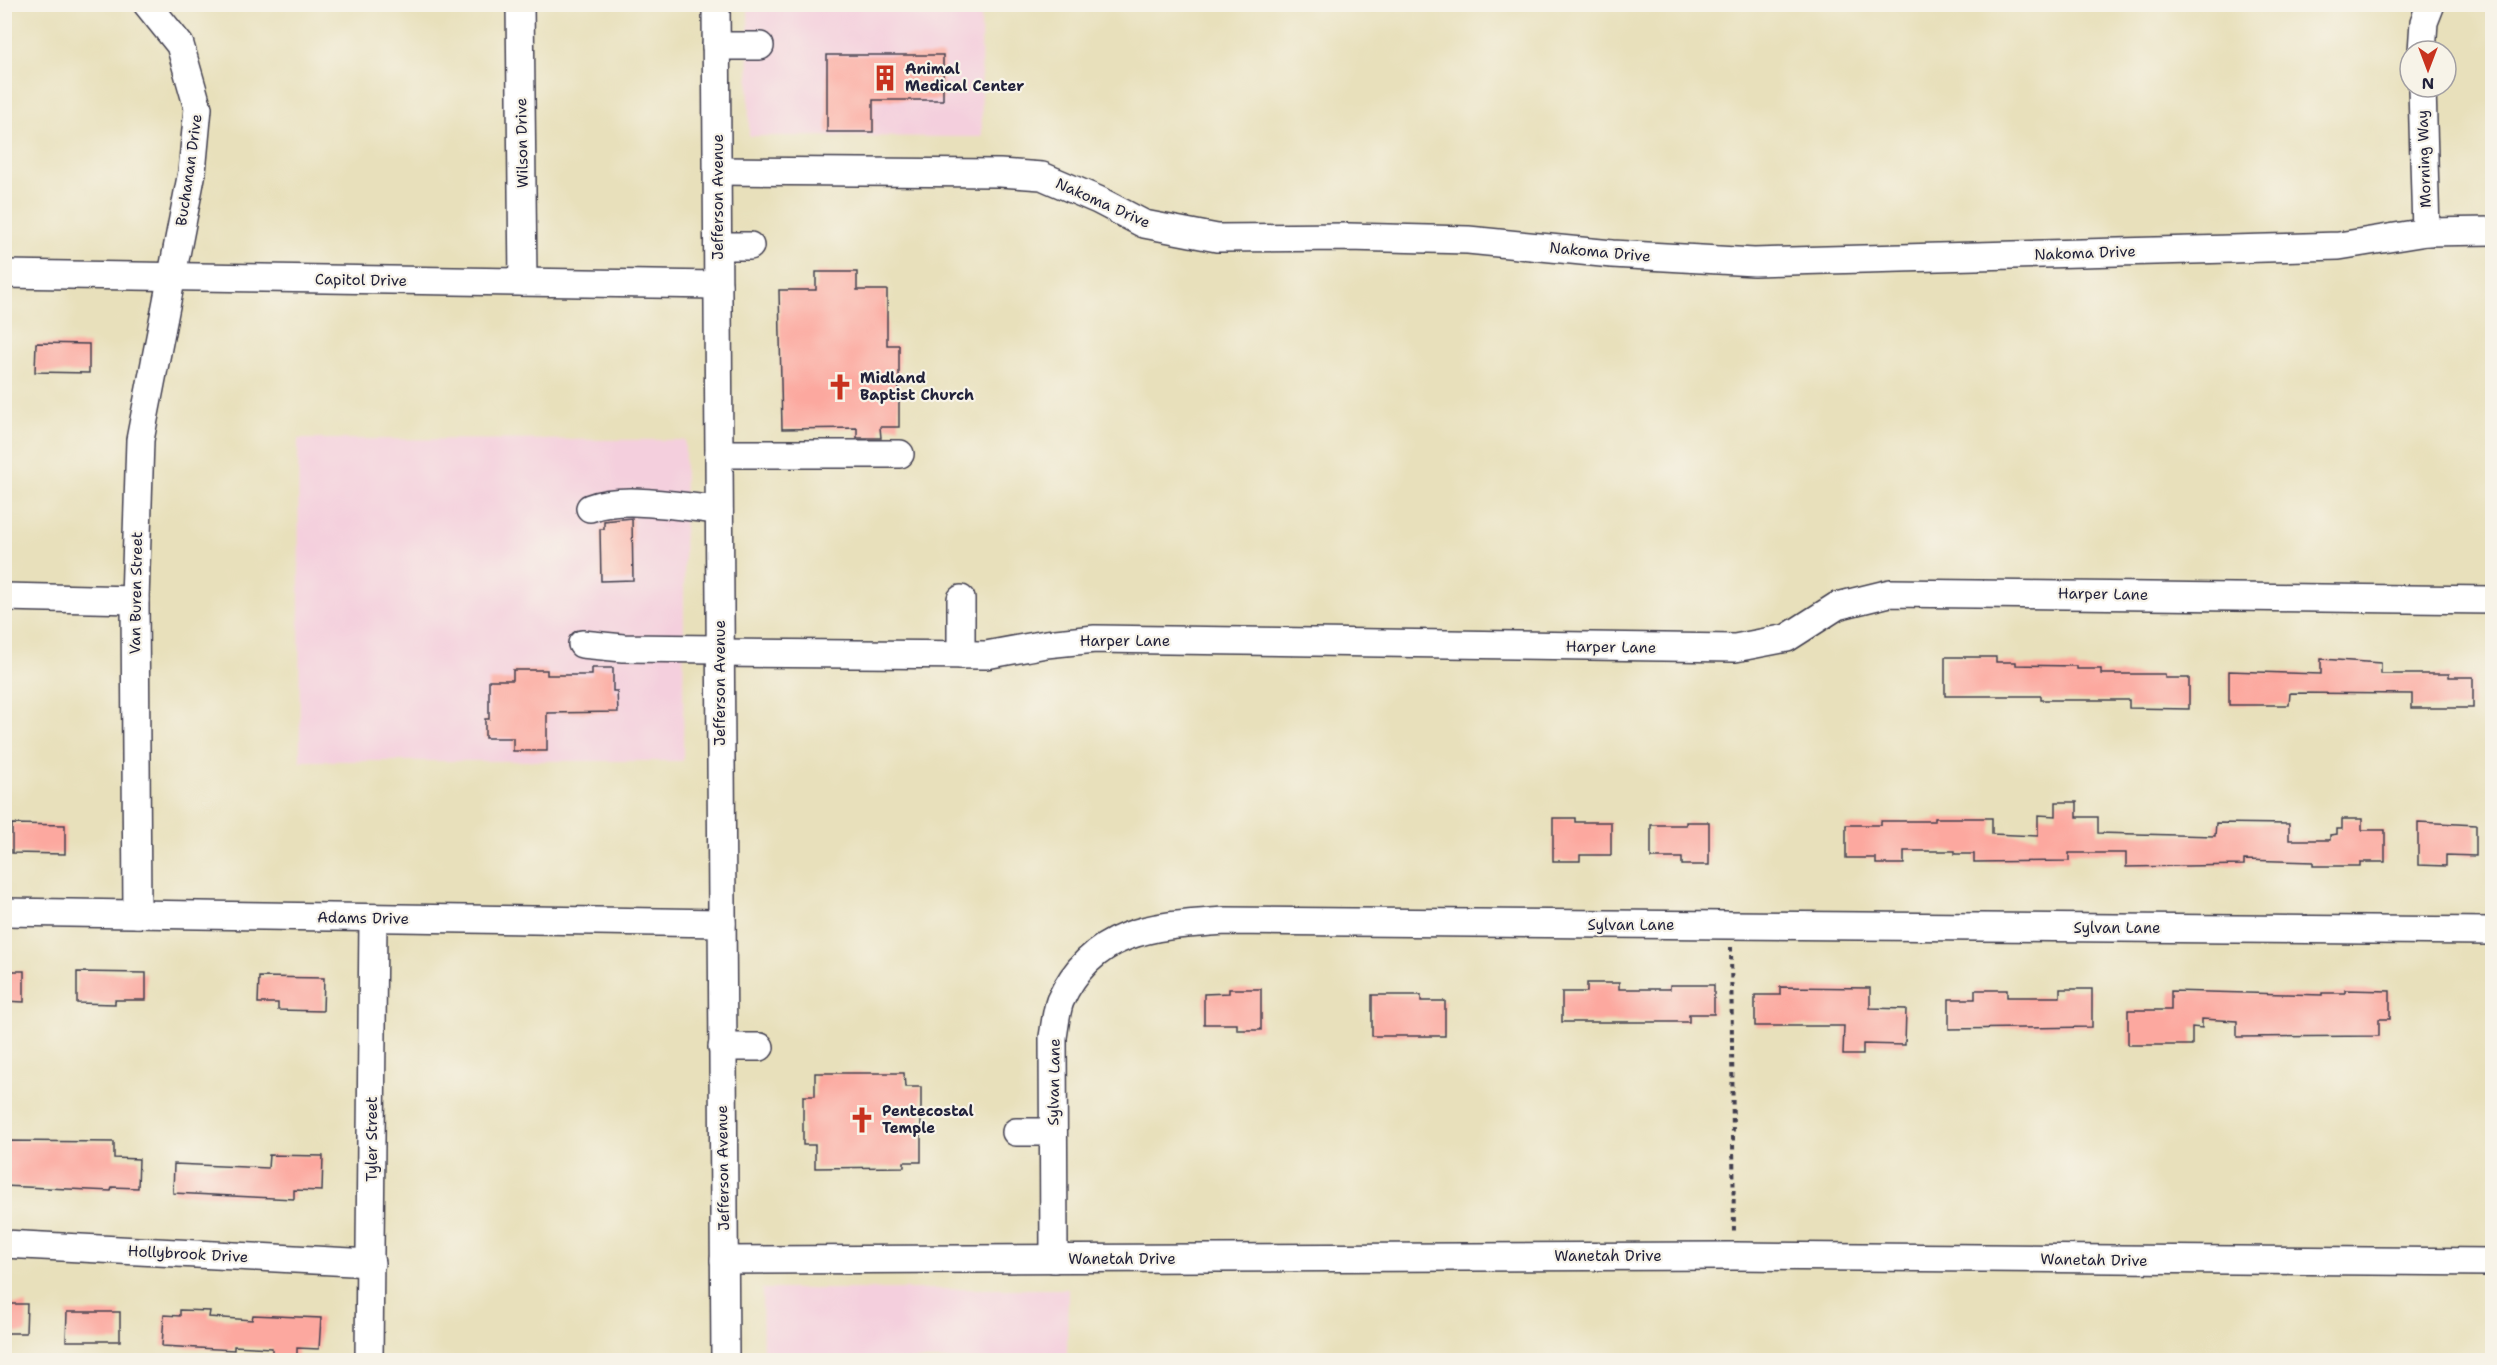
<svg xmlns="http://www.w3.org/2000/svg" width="2497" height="1365" viewBox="0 0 2497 1365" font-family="'Shantell Sans',sans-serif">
<rect width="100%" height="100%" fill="#f7f3e8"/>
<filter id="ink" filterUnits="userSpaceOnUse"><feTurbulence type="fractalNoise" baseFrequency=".0167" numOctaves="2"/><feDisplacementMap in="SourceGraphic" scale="12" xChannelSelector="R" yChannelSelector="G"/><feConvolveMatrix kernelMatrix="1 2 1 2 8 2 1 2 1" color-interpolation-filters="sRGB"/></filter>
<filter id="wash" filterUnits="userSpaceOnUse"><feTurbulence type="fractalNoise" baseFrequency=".008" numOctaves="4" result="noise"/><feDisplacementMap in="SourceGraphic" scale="24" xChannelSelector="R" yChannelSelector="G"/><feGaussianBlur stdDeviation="1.35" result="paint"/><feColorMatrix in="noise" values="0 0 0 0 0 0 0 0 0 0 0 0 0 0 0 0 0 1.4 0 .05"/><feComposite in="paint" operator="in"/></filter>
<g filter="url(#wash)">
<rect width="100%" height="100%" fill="#e8e0bb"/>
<g fill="#f4cfdd">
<path d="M748,5H981L982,137L749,136Z"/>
<path d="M298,439L685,440L683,761H300Z"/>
<path d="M762,1289H1068L1067,1360H763Z"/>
</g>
<g id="blocks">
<g fill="#fca89f">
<path d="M827,55H943V100H873V132H827Z"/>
<path d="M816,272H857V290H887V345H899V427H880L881,438H857V428L782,429L779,290H816Z"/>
<path d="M36,343L89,344V373L35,372Z"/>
<path d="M632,518L633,580L601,581L600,529H604V521Z"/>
<path d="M1945,657H1996V662H2016V665L2077,666V669H2101V674H2165V678H2189V709L2129,708V700H2041V696H1945Z"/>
<path d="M2321,659L2381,663V674H2449V677H2473V708H2412V694L2290,693L2289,705H2229V671L2321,674Z"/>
<path d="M592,668H613V691H617L618,712L547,713V751H513V738H485V719H489V680H513V670H547V675H592Z"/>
<path d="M2056,802H2077V817H2098V833L2215,836L2216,823L2289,824V840H2330V835L2337,834V829H2342V819H2362V830H2385V862H2360V866H2313V862L2244,860V865L2126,867V853H2069V861L1974,862V854H1955V851H1904V864H1876V858H1846V825H1881V821H1935V818H1992V834L2038,836V815L2056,816Z"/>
<path d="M1553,818H1575V822H1611V855H1580V861H1553Z"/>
<path d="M1686,822H1709V865H1682V858H1651V825H1686Z"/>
<path d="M2418,822L2476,825V856L2446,855V866L2418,865Z"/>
<path d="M12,824L65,825V854L12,853Z"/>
<path d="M4,971H24V1002L4,1001Z"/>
<path d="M77,972L146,973V1000H115V1004L77,1003Z"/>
<path d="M259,977L324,978L323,1011L278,1010V1003H258Z"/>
<path d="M1587,983H1619V989H1670V985H1714V1014H1689V1022H1562V992H1587Z"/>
<path d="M1780,987L1870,988V1008L1906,1009L1905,1045L1863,1044V1055H1843L1844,1026H1755V995H1780Z"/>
<path d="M1229,989H1261V1030H1237V1024H1204V994L1229,993Z"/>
<path d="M2060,989H2092V1027L1949,1029V999H1975V990H2007V997H2060Z"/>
<path d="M2345,990L2390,991V1019H2379V1036L2237,1037V1021L2202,1019V1028L2192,1027V1045H2128V1010H2171V991L2322,995V993H2345Z"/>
<path d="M1372,995H1421V1001H1445V1036H1372Z"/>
<path d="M815,1073H904L905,1087H921V1162H904V1167L815,1168V1145H803V1096H815Z"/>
<path d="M4,1141L114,1142V1158L139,1159L138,1188L112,1187L111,1191L4,1186Z"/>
<path d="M269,1155L323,1156L322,1191L294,1190V1199L173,1193L174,1164L268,1168Z"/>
<path d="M4,1304H27L26,1333H4Z"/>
<path d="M180,1310L210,1311L209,1317L252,1320L253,1315L321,1318L319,1349L297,1348V1359L272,1358V1348L234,1346V1350L162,1346L164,1315L180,1316Z"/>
<path d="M67,1312H120V1341H66Z"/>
</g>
</g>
</g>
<g filter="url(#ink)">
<use href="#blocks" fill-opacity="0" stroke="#403e4e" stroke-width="1.5"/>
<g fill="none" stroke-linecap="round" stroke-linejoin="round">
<g stroke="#403e4e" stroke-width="30">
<g id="minor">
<path d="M520,4L523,282"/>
<path d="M716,4L725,1360"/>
<path d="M716,46H760"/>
<path d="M2422,51L2424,22L2431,4"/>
<path d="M2422,87L2426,232"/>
<path d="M718,171L1000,173L1042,176L1098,200L1144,224L1217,238L1348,237L1468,240L1612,254L1754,262L2339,246L2426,232L2492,231"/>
<path d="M718,246H750"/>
<path d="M4,274L718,285"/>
<path d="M719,454H900"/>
<path d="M590,508C623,495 683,507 719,510"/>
<path d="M4,597L135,600"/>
<path d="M961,599V655"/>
<path d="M582,644L623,648L719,649"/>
<path d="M719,653L986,655L1046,644L1095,639L1735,648L1787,638L1837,606L1890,593L2492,600"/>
<path d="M4,912L722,923"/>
<path d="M137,914L135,600L140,440L192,172L198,108L180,45L147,4"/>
<path d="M722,1047H760"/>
<path d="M1016,1132H1053"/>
<path d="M4,1244L371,1263"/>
<path d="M1054,1259L1053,1037C1055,1026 1056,1012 1060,1001C1093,928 1155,926 1225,921L2492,931"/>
<path d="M724,1260L1734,1256L2492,1262"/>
<path d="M369,1360L373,918"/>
</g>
</g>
<path stroke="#403e4e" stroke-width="4" stroke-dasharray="4.5 4.5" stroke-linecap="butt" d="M1731,947L1734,1234"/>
<use href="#minor" stroke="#fff" stroke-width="27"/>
</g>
</g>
<defs>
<g id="building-bare" transform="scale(2.07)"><path d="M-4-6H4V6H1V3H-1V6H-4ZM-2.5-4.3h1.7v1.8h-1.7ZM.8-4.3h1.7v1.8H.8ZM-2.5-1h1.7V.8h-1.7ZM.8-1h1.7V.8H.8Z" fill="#c8321e" stroke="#f7f3e8" stroke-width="2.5" paint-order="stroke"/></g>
<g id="church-bare" transform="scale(2.07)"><path d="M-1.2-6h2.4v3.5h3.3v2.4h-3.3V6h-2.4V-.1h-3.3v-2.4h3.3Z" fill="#c8321e" stroke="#f7f3e8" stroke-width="2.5" paint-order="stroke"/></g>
</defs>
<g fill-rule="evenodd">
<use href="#building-bare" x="885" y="78"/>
<use href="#church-bare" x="840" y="387"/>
<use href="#church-bare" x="862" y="1120"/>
</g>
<g text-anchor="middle" stroke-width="4.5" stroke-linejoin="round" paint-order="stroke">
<g font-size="15" font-weight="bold" fill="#22223b" stroke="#f7f3e8" text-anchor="start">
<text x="905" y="74">Animal<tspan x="905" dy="17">Medical Center</tspan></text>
<text x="860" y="383">Midland<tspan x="860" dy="17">Baptist Church</tspan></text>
<text x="882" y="1116">Pentecostal<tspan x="882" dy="17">Temple</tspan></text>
</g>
<g font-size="15" fill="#22223b" stroke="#f7f3e8">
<text transform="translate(522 143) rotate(-91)" y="5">Wilson Drive</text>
<text transform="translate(2424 159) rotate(-92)" y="5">Morning Way</text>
<text transform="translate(189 170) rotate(-82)" y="5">Buchanan Drive</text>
<text transform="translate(718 197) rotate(-90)" y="5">Jefferson Avenue</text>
<text transform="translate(1103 203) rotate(24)" y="5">Nakoma Drive</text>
<text transform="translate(1600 252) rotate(5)" y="5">Nakoma Drive</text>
<text transform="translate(2085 253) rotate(-2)" y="5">Nakoma Drive</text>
<text transform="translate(361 280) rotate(1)" y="5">Capitol Drive</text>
<text transform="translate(136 593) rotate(-89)" y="5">Van Buren Street</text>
<text transform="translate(2103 594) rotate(1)" y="5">Harper Lane</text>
<text x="1125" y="646">Harper Lane</text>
<text transform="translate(1611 647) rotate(1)" y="5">Harper Lane</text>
<text transform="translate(720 683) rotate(-90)" y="5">Jefferson Avenue</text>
<text transform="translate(363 918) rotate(1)" y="5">Adams Drive</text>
<text x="1631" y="930">Sylvan Lane</text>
<text x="2117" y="933">Sylvan Lane</text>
<text transform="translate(1054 1082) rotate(-89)" y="5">Sylvan Lane</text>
<text transform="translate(372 1139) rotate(-90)" y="5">Tyler Street</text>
<text transform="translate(723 1168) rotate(-91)" y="5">Jefferson Avenue</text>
<text transform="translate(188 1254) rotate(3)" y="5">Hollybrook Drive</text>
<text x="1608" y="1261">Wanetah Drive</text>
<text x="1122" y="1264">Wanetah Drive</text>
<text transform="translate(2094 1260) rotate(1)" y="5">Wanetah Drive</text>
</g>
</g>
<rect width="2497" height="1365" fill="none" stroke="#f7f3e8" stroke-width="24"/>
<g transform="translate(2428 69) rotate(180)"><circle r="28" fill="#f7f3e8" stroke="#a29fa3" stroke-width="1.5"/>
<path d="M0-4.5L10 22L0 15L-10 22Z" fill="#c8321e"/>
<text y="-9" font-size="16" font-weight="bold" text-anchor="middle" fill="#22223b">N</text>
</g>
</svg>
